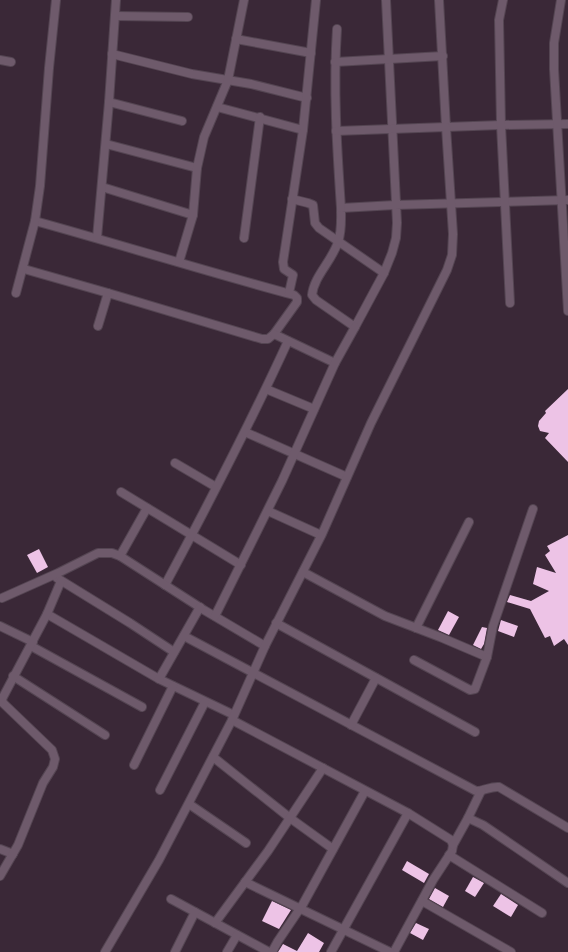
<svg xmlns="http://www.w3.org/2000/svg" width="568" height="952" viewBox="0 0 568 952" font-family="'Noto Serif',serif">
<rect width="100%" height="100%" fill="#3a2837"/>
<g fill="#edc3e6">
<path d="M568,389V462L545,438L549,433L540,431L538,426L539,421L546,413L545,411Z"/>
<path d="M568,535V645L564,639L554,646L550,636L545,638L530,609L507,602L510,595L531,601L549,591L533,584L537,567L556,573L545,555L550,551L547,546Z"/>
<path d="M39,549L48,567L37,573L27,555Z"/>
<path d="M448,611L459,617L449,635L438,630Z"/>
<path d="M501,620L518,626L514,637L498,631Z"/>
<path d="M482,627L487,628L484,644L481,649L473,645Z"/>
<path d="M407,861L429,874L424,883L402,870Z"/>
<path d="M473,877L484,883L475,897L465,891Z"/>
<path d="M435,888L449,896L443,907L429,899Z"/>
<path d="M501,894L518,905L511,917L493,906Z"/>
<path d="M272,901L291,910L279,929L262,921Z"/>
<path d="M416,923L429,929L423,940L410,933Z"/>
<path d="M308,933L324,943L319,952H278L283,944L297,951Z"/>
</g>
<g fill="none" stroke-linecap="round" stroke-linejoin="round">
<g stroke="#544552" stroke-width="10">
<g id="minor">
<path d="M386,0L397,223L396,238L392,253L384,273L355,327L316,300L312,295C314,276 332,261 338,242C342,231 341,220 341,208L395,205L568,200"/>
<path d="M439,0L446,127L501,125L568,124"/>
<path d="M503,0L499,20L501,125L510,303"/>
<path d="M561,0L554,43V69L568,311"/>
<path d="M115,16L188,17"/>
<path d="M337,29C333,89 337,148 341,208"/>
<path d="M236,39L311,53"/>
<path d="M112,54L192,74L251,84L307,98"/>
<path d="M0,60L11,62"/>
<path d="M335,62L443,56"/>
<path d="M109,102L182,121"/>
<path d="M217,107L303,130"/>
<path d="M106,144L197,168"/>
<path d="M102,187L193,215"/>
<path d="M292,199L308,203L313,205L315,223L319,228L384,273"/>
<path d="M35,221C122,245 208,272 294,295L297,298V302L274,334L268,339H262L108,293L98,326"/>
<path d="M97,238L109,102L116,0"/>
<path d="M244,238L260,117"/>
<path d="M179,262L193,215L197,168L204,137L228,80L244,0"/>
<path d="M24,269L108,293"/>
<path d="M16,293L35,221L40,186L49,68L56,0"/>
<path d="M289,293L293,275L284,269L283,262L303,130L316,0"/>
<path d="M274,334L335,363"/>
<path d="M266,389L314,409"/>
<path d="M245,432L347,477"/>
<path d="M175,463L216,487"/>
<path d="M121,492L241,565"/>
<path d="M268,511L321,535"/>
<path d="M120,556L147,508"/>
<path d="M303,572L385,616L440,637L487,657L493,626L533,509"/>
<path d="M57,578L130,623L174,652"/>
<path d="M165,585C208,505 250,424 288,341"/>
<path d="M2,598L58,573L98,553H112L120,556L204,610L265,646"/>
<path d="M47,614L159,679L234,715"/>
<path d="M215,616L282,481L335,363L355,327"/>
<path d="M276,623L475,732"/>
<path d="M0,626L33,642"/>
<path d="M416,628L469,522"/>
<path d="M184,636L476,791C484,791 491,786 499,787L568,828"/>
<path d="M31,646L142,707"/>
<path d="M414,660L470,690L475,689L487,657"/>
<path d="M13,676L105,735"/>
<path d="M159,679L200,607"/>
<path d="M232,720L408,813L451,840L453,845L452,851L433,880L394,952"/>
<path d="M351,725L376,678"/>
<path d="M213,757L290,818L333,849"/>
<path d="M134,765L173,686"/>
<path d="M160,790L205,702"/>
<path d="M189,804L246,843"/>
<path d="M468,818L481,791"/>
<path d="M453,845L468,818L483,825L568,883"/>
<path d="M0,849L13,854"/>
<path d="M449,855L542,913"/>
<path d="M0,876L18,845L43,783L53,767L55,759L52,750L3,703L2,699L47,614L61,581"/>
<path d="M245,882L390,952"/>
<path d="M171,899L269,952"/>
<path d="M422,901L511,952"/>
<path d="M215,923L268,851L323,768"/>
<path d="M105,952L159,860L232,720L265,646L322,534L371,423L447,270L452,255L453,234L446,127L336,131"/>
<path d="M175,952L195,912"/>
<path d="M227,952L237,935"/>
<path d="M272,952L278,941L303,904L365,791"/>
<path d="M331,952L408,813"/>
</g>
</g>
<use href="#minor" stroke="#6e5a6b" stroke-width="8"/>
</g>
</svg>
